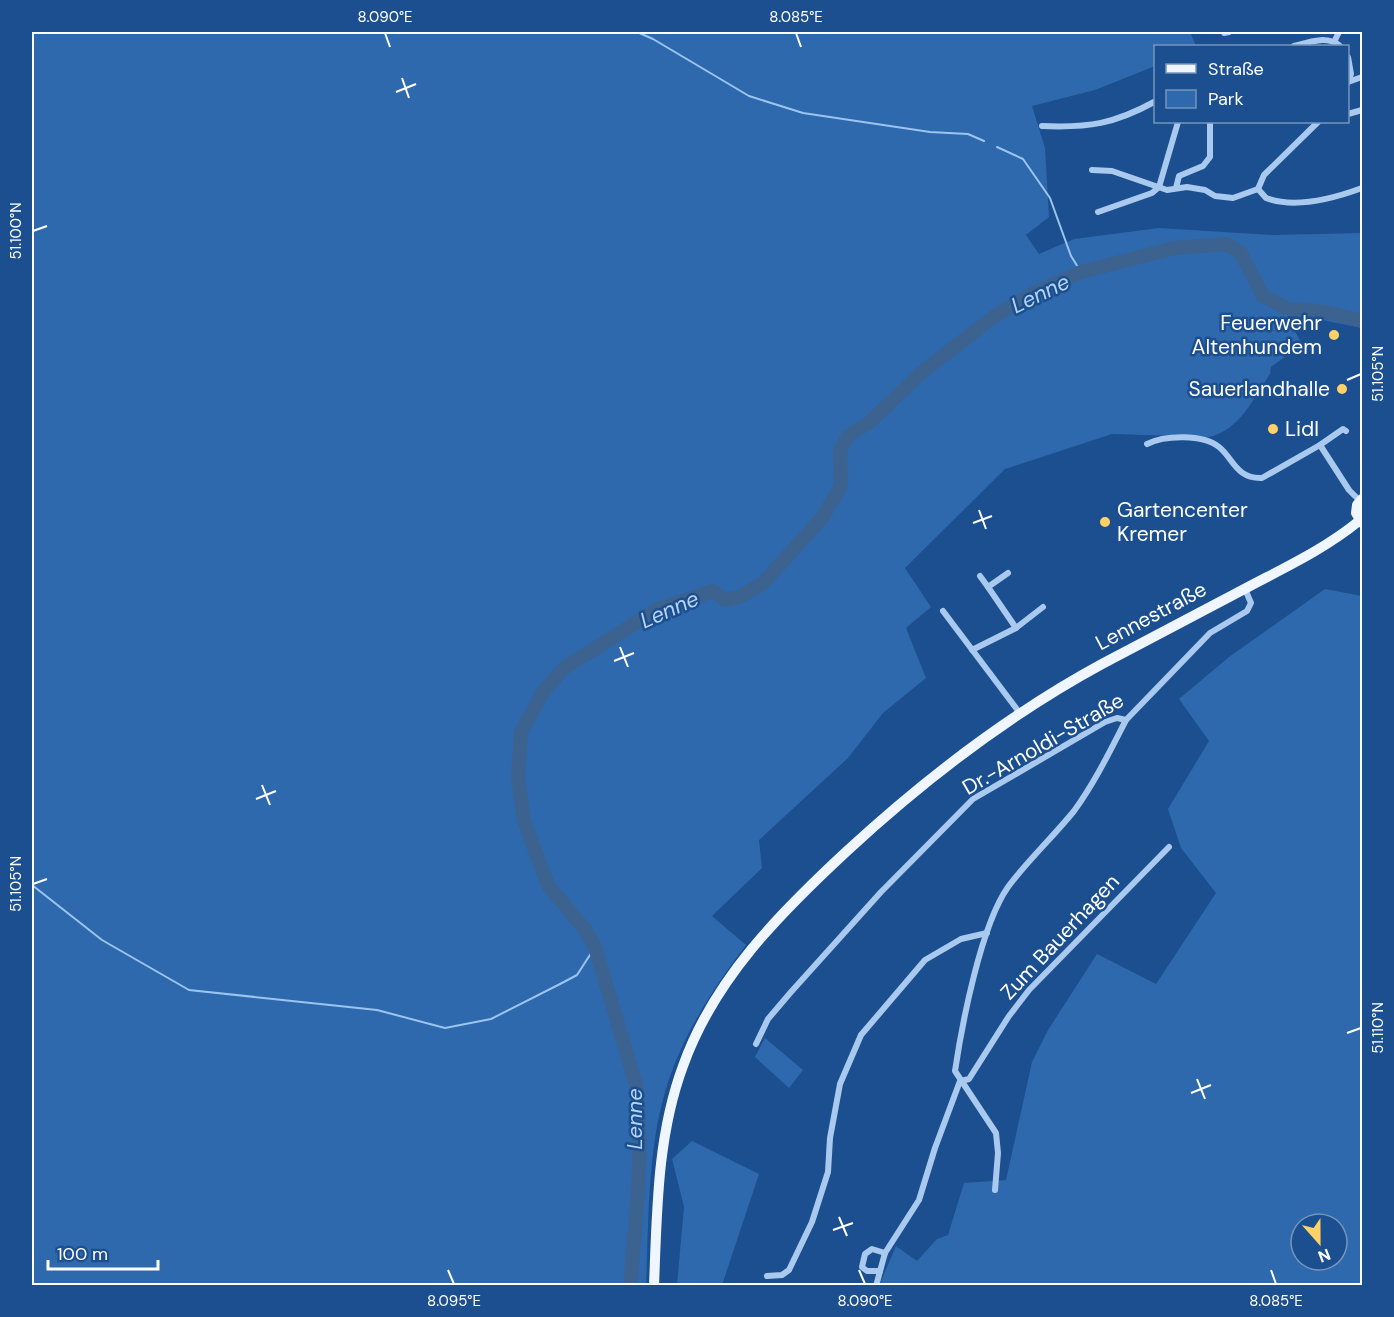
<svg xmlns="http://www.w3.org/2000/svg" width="1394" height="1317" viewBox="0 0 1394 1317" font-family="'DM Sans',sans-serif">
<rect width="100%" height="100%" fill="#1b4f8f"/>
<g fill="#2e69ad" fill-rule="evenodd">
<path d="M32,32H1190L1196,46H1156L1155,66L1095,90L1032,106L1045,148L1049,217L1026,235L1039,254L1074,239L1159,228L1273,235L1362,233V328L1292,314L1287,317L1302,344L1271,367L1270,374C1253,399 1240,430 1209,437L1112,434L1005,469L905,568L931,607L906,628L926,678L883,713L848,758L759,840L762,868L712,916L746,945C713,988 682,1036 666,1089C647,1151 649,1221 646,1285H32Z"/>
<path d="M1325,589L1362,596V1285L879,1286L896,1246L917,1261L937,1239L948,1235L964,1183L1006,1180L1032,1062L1048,1030L1097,954L1156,984L1216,893L1181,848L1168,809L1209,741L1179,699L1229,657ZM1301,1224H1337V1260H1301Z"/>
<path d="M765,1038L803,1070L789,1088L755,1057Z"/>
<path d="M692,1141L759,1174L722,1285H677L684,1207L672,1159Z"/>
</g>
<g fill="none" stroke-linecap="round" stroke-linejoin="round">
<g stroke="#9cc4f0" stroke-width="2">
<path d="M637,32L653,39L749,96L803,113L930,132L968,134L984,141"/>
<path d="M997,147L1023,159L1050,198L1071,256L1081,272"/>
<path d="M32,885L102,940L189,990L377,1010L445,1028L491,1019L562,983L577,975L595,947"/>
</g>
<path stroke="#3c6290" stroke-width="14" d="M630,1286C636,1221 643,1152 637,1088L595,947L586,931L548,885L524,821L518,776L521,732L543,692L564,668L658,609L713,591L725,600L740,597L763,583L822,518L841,486L840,451L848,436L871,421L922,372L995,316L1034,293L1081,272L1175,248L1226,244L1240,252L1263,296L1288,309L1326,312L1362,321"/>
<g stroke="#a9c9ee" stroke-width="6">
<path d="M1224,33L1229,32"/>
<path d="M1334,42L1339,32"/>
<path d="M1294,46C1309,42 1327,35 1340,46"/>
<path d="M1348,57L1351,74L1348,82"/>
<path d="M1348,82L1362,77"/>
<path d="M1348,114L1362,110"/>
<path d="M1042,126C1089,128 1114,124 1156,101"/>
<path d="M1092,170L1112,171L1167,190L1187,187L1205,190L1215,196L1233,198L1258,189"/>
<path d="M1176,188L1179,176L1203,166L1210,157V122"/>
<path d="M1258,189L1266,198C1295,209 1335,198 1362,188"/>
<path d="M1258,189L1264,175L1318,122"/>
<path d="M1098,212L1152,193L1159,187L1178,122"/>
<path d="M1147,444C1165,435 1203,434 1219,447C1233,458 1236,479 1262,478L1320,445L1349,490L1360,501"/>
<path d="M1320,445L1343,429L1346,431"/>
<path d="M1008,573L988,587L1016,628"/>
<path d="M980,576L988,587"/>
<path d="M943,611L1019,712"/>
<path d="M972,650L1016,628L1043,607"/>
<path d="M756,1044L768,1019L791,992L881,892L973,799L1105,722L1117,718L1126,720L1210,633L1247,611L1251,603L1245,589"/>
<path d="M961,1081L969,1079L1009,1016L1029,990L1169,847"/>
<path d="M995,1190L998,1153L996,1133L955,1071C962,1024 981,925 1008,887C1028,860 1053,837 1074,811C1095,782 1110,751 1126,720"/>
<path d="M880,1271H867L862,1267L865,1254L872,1249L885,1253"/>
<path d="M767,1276L782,1275L789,1270L812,1222L828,1172L830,1138L840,1084L861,1035L925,960L961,939L987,933"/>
<path d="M876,1286L885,1253L919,1200L935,1148L960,1081"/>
</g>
<g stroke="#f0f6ff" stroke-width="10">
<path d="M1362,499L1357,505L1356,513L1362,523"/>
<path d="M654,1286C657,1211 657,1136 683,1066C714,979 780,913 847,851C925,779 1008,715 1102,664C1151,638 1200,612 1250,586C1288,566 1326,548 1359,521"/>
</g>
</g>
<path fill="none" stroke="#fff" stroke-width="2" d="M385,33L390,47M796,33L801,47M402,78L409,98M396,92L416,84M33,231L47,226M1347,380L1361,374M979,510L986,529M973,523L992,516M620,647L628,667M614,661L634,653M262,785L270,805M256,799L276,791M33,884L47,879M1347,1033L1361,1028M1197,1079L1205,1099M1191,1093L1211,1085M839,1217L847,1236M833,1230L853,1223M448,1270L454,1284M859,1270L865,1284M1271,1270L1276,1284"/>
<g fill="#ffd166" stroke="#1b4f8f" stroke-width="2">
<circle cx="1334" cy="335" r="6"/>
<circle cx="1342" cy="389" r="6"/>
<circle cx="1273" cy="429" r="6"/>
<circle cx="1105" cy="522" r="6"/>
</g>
<g text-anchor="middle" stroke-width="5" stroke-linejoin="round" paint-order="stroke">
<g font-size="21" fill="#fff" stroke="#1b4f8f" text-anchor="end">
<text x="1322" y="330">Feuerwehr<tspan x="1322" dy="24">Altenhundem</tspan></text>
<text x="1330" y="396">Sauerlandhalle</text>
<text x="1285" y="436" text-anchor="start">Lidl</text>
<text x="1117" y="517" text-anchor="start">Gartencenter<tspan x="1117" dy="24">Kremer</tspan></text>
</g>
<g font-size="21" fill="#fff" stroke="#1b4f8f">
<text transform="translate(1151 616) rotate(-28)" y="7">Lennestraße</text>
<text transform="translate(1043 744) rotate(-30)" y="7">Dr.-Arnoldi-Straße</text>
<text transform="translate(1060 937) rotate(-47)" y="7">Zum Bauerhagen</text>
</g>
<g font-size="22" font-style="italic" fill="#b5d3f5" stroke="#1b4f8f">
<text transform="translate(1040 293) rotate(-26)" y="8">Lenne</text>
<text transform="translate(669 609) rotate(-24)" y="8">Lenne</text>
<text transform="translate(634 1119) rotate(-90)" y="8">Lenne</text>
</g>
</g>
<rect width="1394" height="1317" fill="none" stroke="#1b4f8f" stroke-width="66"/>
<rect x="1154" y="45" width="195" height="78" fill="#1b4f8f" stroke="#7695bc" stroke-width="1.5"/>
<rect x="1166" y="64" width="30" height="9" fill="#f0f6ff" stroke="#7695bc" stroke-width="1.5"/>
<text x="1208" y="75" font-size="18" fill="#ffffff">Straße</text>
<rect x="1166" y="90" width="30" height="18" fill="#2e69ad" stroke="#7695bc" stroke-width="1.5"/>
<text x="1208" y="105" font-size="18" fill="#ffffff">Park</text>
<g transform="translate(1319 1242) rotate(159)"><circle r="28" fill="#1b4f8f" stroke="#7695bc" stroke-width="1.5"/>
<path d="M0-4.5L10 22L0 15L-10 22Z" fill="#ffd166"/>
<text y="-9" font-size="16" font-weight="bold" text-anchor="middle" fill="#ffffff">N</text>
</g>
<path d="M48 1260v9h110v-9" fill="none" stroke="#ffffff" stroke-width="3"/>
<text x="57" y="1260" font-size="18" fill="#ffffff" stroke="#1b4f8f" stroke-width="4.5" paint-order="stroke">100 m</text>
<rect x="33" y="33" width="1328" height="1251" fill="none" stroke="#fff" stroke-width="2"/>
<g font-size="15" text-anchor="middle" fill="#fff">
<text x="385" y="22">8.090°E</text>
<text x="796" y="22">8.085°E</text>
<text transform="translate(16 231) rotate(-90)" y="5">51.100°N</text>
<text transform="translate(1378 374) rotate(-90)" y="5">51.105°N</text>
<text transform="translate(16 884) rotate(-90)" y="5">51.105°N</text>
<text transform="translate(1378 1028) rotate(-90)" y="5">51.110°N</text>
<text x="454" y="1306">8.095°E</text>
<text x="865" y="1306">8.090°E</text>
<text x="1276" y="1306">8.085°E</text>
</g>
</svg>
